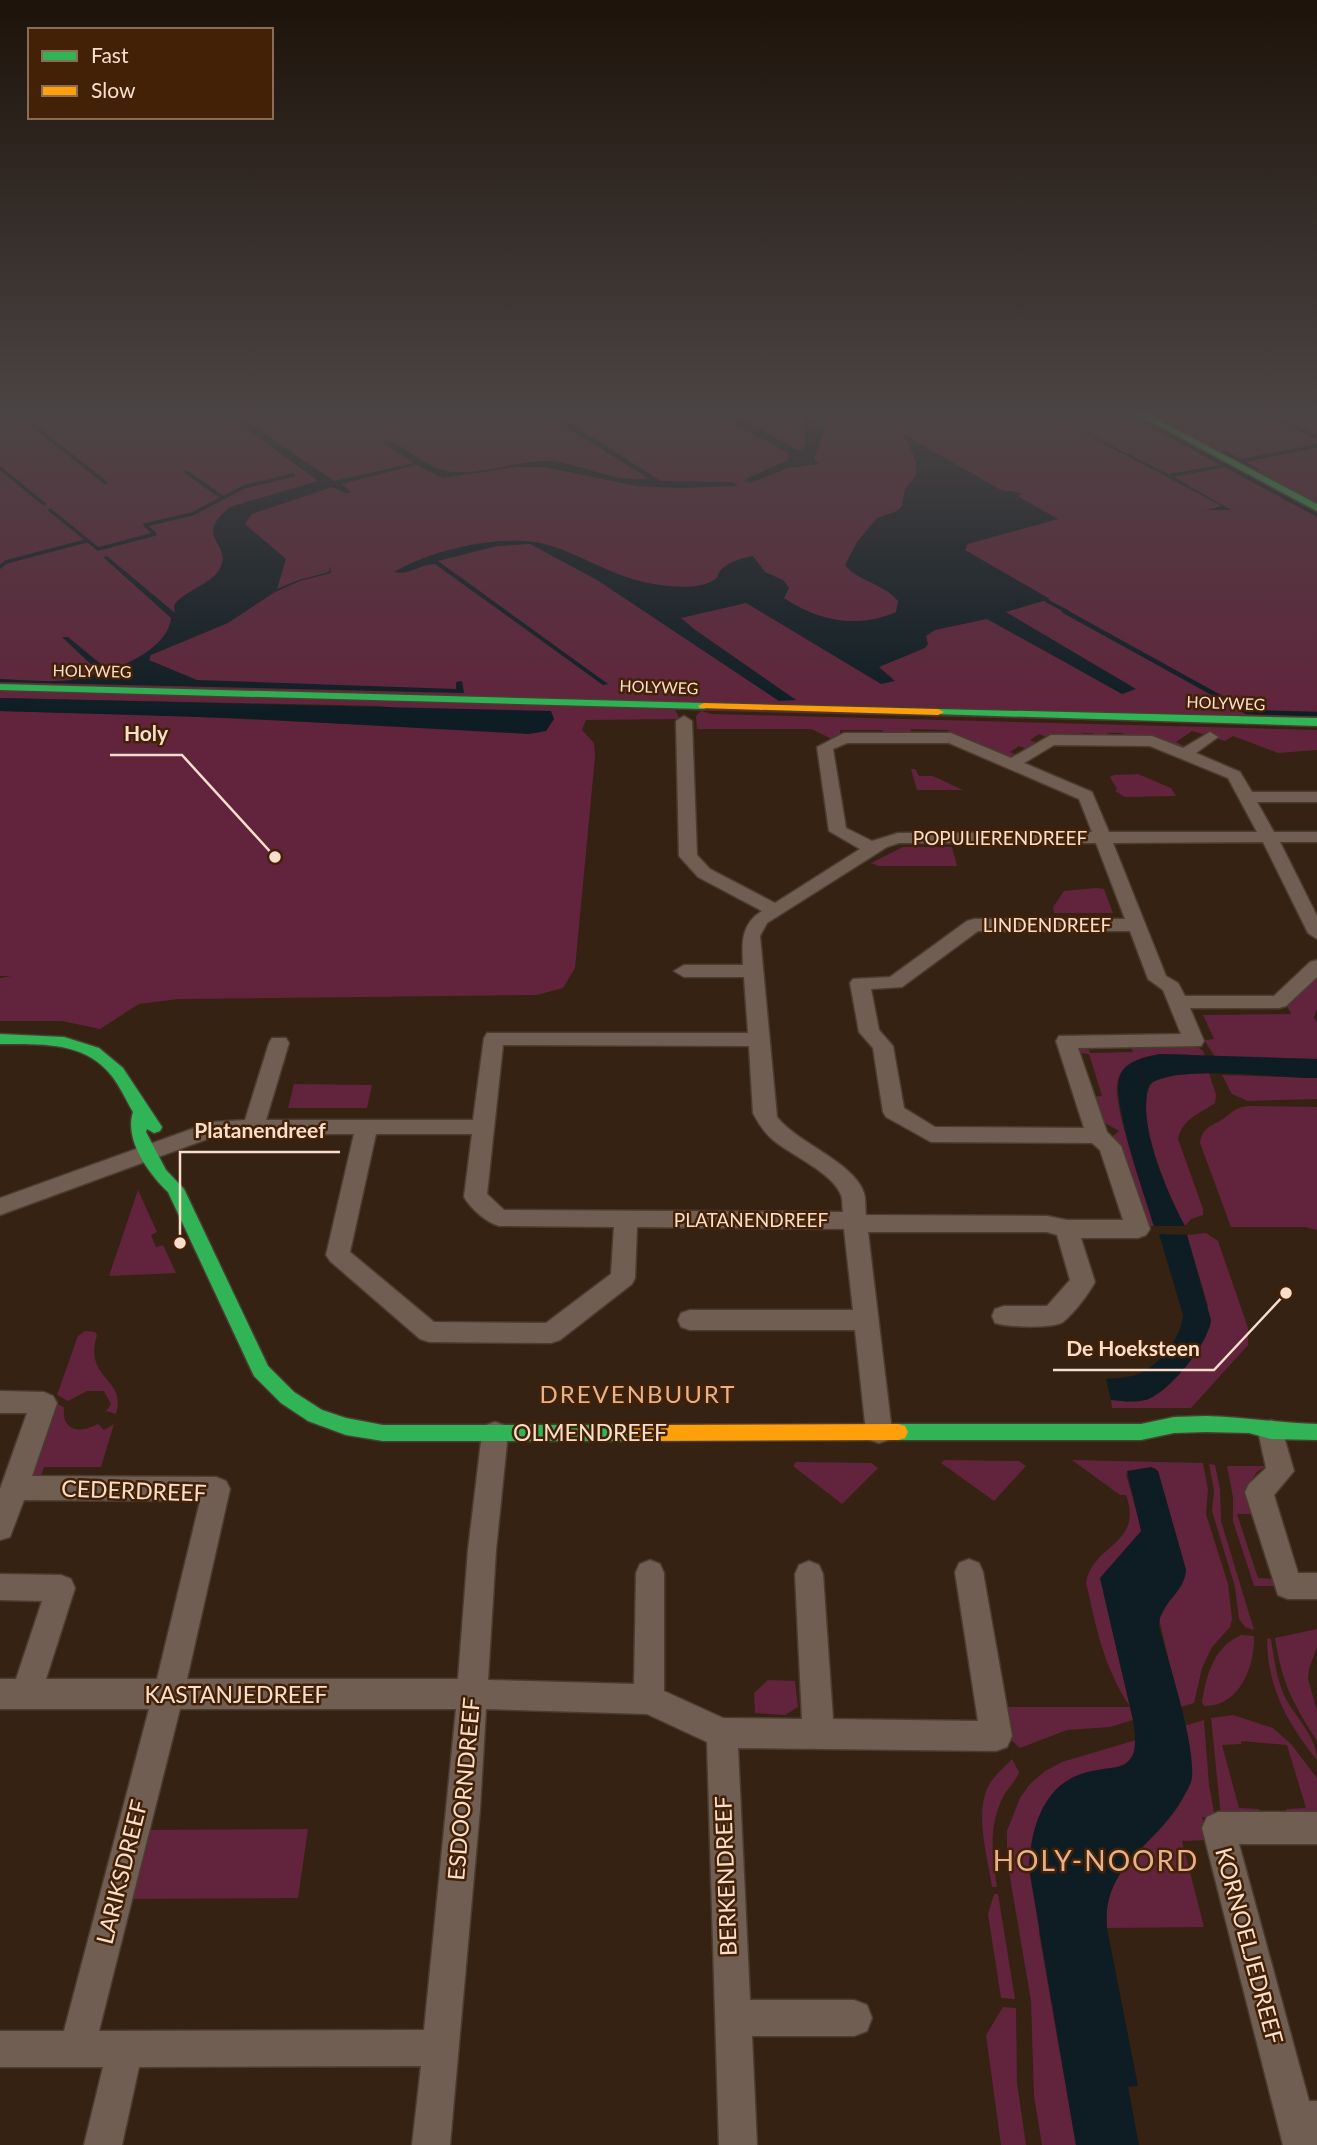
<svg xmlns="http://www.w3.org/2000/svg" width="1317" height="2145" viewBox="0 0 1317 2145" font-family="Lato,sans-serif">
<rect width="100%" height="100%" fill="#352213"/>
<g fill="#61243c">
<path d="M0,412H1317V726L675,710L680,719L586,720L582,730L594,743L595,757L575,968L563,988L537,995L178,999L139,1004L100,1029L62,1021H0V978L11,976H0V711L156,715L541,733L381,706L0,698Z"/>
<path d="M701,711L712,714L1317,730V750L1278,753L1233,736L1225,741L1192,731L1176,742L1184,746L1180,749L1126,739L1123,733H1107L1109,740H1096L1093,733H1082L1083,739L1049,738L1039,734L1030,740L1038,744L1029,750L1019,746L1010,752L1018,756L1012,758L950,734L948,730L910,729L912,736H884L883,730H840V735L832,739L811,729H697L696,716Z"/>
<path d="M911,769H915L919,776H933L963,790H917Z"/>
<path d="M1138,774L1171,788L1176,796L1125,797L1115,791L1117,789L1110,777L1114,775Z"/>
<path d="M903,847H952L957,866H878L871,863Z"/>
<path d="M1096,888L1104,889L1113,913H1054L1053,907L1064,891Z"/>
<path d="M1317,970V1008L1314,1018L1317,1022V1059L1215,1057L1204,1040L1214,1039L1203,1015L1291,1014L1285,1002Z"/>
<path d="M1087,1044L1090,1053L1133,1052L1130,1044L1196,1045L1203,1051L1205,1056C1182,1055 1157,1050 1135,1061C1126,1066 1118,1074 1117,1085C1114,1110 1146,1197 1154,1226H1142L1113,1136L1119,1131L1098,1119L1088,1097L1102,1096L1089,1054L1076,1053V1047Z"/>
<path d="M1209,1073L1216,1095L1215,1103C1199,1114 1182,1119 1178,1139L1203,1209V1215L1191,1219L1185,1226C1171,1201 1128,1104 1154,1081L1174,1075Z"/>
<path d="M1222,1075L1317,1078V1099L1248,1101L1232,1094Z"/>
<path d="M294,1084L372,1085L367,1108H288Z"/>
<path d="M1248,1106L1317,1107V1230L1305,1227H1231L1200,1143C1202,1127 1212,1126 1223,1119C1233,1112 1234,1108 1248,1106Z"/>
<path d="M138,1190L157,1232L151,1235L156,1247L163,1245L176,1273L109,1276Z"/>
<path d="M1206,1233L1218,1241L1248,1328V1345L1191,1408H1112L1111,1400H1147L1162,1390L1208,1306L1187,1235Z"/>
<path d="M85,1331L95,1332L97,1335C83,1380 128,1378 116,1414L106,1411L111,1404L104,1391H87L68,1401L57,1395L78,1336Z"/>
<path d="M55,1403L64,1407C61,1431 80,1434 98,1424L104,1430L114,1424L101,1467H44L39,1481L27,1482Z"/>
<path d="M944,1460L1019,1461L1026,1466L994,1501L941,1463Z"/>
<path d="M1072,1460L1203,1463L1208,1489L1206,1514L1228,1584L1232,1619L1230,1627L1212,1647L1202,1668L1194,1703L1180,1707L1159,1619L1186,1570L1158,1471L1155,1468L1126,1474L1142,1531L1100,1578L1133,1720L1110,1727L1067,1730L1020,1748L1010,1739L1002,1707H1130C1103,1665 1097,1630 1086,1583C1093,1543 1144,1545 1126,1495H1120Z"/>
<path d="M796,1462L871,1463L878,1468L842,1504L793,1466Z"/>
<path d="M1209,1464L1215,1465L1220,1489L1221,1521L1254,1630L1245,1627L1239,1619L1235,1587L1212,1511L1214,1490Z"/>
<path d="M1227,1466H1267L1257,1472L1248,1485L1255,1514H1237L1258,1578L1277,1579L1280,1586H1254L1233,1521V1497Z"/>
<path d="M1317,1629V1647L1309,1669L1308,1679L1317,1711V1741C1293,1703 1282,1684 1275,1638Z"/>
<path d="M1241,1635L1254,1636C1255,1665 1240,1707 1204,1706L1202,1702C1206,1675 1214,1647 1241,1635Z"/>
<path d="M1267,1638L1271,1639C1274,1658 1276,1675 1283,1693C1293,1715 1317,1736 1317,1760C1287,1723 1267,1686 1267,1638Z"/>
<path d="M768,1680L795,1681L798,1707L785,1715L755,1713L754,1693Z"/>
<path d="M1233,1715L1273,1728L1291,1744L1317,1778V1817L1288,1813L1286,1809L1306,1808L1287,1745L1241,1741V1744L1222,1745L1239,1808L1259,1809L1262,1817H1221L1211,1718Z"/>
<path d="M1204,1720L1209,1785L1215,1817H1202L1208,1840L1182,1841L1204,1927L1107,1928C1105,1905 1110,1888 1123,1869L1189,1744L1184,1726Z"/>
<path d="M1136,1740L1135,1752L1126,1764L1117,1768L1073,1777L1061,1786L1042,1811L1039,1933L1076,2145H1042L1034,2096L1031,2001L1007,1860V1831L1020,1798L1030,1784L1045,1771L1062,1762Z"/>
<path d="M1012,1759L1019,1772C1016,1781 1009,1787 1004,1795C988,1825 992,1855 997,1887H992C988,1858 975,1817 987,1789C992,1777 1004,1768 1012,1759Z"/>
<path d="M308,1829L298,1898L124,1899L141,1830Z"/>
<path d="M994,1894H998L1015,1999L1001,1998L988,1914Z"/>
<path d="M1003,2007L1016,2008L1017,2083L1026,2145H1001L986,2035Z"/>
</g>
<g fill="#0e1d24">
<path d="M223,412H233L334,481L414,463L383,443L390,441C409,449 426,467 446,471C479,477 514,460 548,461C579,462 617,485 648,478L542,412H552L661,481L733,482L738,486L679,488L637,486L544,467H516L443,478L416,465L341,484L351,492L346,493L332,487L252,514L245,524L286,559L277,589L299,580L329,572L330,566L331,573L300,581L275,592L228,623L151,655L149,660L197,680L456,689V682L462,681L464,693L0,682V679C30,680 72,686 99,672L62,637H68L108,670C131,664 169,644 171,618L103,557L107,556L175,613L174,605C186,589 214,584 221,566C231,542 192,538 230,507L318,481Z"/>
<path d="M713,412L734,413L793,448L801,450L805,446V421L803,418L808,417L825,427L814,459L819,464L788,468L750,483L744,480L788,460L789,454Z"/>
<path d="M1044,412L1168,474L1221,465L1224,467L1174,477L1231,510H1207L1222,506Z"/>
<path d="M903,434L1001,490L1021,493L1019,497L1058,519L968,544L965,550L1050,599L1006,612L1136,689L1122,694L987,619L935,630L926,636L928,644L925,648L879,667L895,681L881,684L746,603L681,618L694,629L796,700L779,701L597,580L530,544L497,546L438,561L608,684L603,685L435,564C419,564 410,576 394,572C436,548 509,531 555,547C591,560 622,581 661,585C677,587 700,589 714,580C722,574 714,579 720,571C728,562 741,558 753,556L765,572L783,580L789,588L784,598C818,621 858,629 896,612L898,601C883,583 857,581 845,565L857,542L877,518L897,511L902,506L905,489L916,475V461Z"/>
<path d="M0,698L551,711L554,719L546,731L529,734L234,718L0,711Z"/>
<path d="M1159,1054L1317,1059V1078C1280,1079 1174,1063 1149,1085C1137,1126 1166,1190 1185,1226H1154C1146,1198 1108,1096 1121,1073C1128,1060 1145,1058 1159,1054Z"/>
<path d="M1159,1234L1187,1235L1211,1320C1209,1343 1168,1395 1145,1400C1134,1403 1122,1401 1111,1400L1106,1379C1118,1378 1129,1378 1140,1373C1160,1365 1182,1336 1183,1315Z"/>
<path d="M1151,1467L1158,1471L1186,1570C1185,1593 1159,1603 1159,1626C1169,1665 1195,1741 1192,1778C1191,1785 1186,1792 1183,1798C1156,1847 1102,1864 1107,1928L1138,2086L1128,2087L1139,2145H1076L1029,1869C1030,1835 1040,1791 1076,1776C1113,1760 1143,1782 1133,1720L1100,1578L1141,1531L1127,1471Z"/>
</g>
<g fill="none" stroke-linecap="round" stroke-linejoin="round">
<g stroke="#0e1d24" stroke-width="3.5">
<path d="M1126,412L1317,515"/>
<path d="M1265,412L1314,436"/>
<path d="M17,413L106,483"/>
<path d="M1224,452L1257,470"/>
<path d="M1241,461L1317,446"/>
<path d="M0,468L44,504"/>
<path d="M186,472L222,497"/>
<path d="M50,510L98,549L155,534L145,525L192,514L244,487L293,475"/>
<path d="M0,567L6,562L86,541"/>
<path d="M1047,601L1068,612"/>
</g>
<path stroke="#0e1d24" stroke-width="4.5" d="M1064,611L1247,712L1317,714"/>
<g stroke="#4b3c31" stroke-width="3">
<g id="street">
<path d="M684,716L692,721L697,855L710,869L775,903L860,849L829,831L817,747L844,733H951L1011,758L1051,735L1152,736L1183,748L1210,732L1218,737L1196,753L1240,772L1252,792H1317V802H1257L1274,832H1317V842H1280L1317,916V939L1308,933L1263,842L1113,843L1166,976L1178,983L1185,996H1274L1310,962L1317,960V977L1286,1006L1279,1008H1190L1204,1041L1201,1046L1078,1048L1107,1132L1121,1146L1150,1229L1146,1235L1138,1238H1081L1095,1282C1088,1295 1074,1313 1063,1322C1052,1329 1007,1327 995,1323L992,1316L995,1309L1004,1306H1047L1070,1280L1057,1235L1047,1232H868L892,1432L888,1440L879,1443L870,1440L866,1432L855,1330H690L681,1327L678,1320L681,1313L690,1310H853L844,1229L637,1227L635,1278L632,1284L560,1340L551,1343L429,1342L420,1339L330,1261L326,1255L354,1134H221L0,1215V1198L211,1122L245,1120L269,1043L272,1038H286L289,1043L266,1120H473L484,1038L487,1033H748L744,977H684L674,971L684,965H743C742,942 741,924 762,911L698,877L679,856L676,721ZM847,743H949L1079,799L1092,832L898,833L872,841L846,828L833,749ZM1054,745L1150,746L1228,778L1257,832H1109L1092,792L1024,763ZM899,843H1096L1125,919H974L967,921L890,977L853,979L850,983L859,1032L873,1048L883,1112L886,1117L931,1142L1092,1143L1100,1150L1123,1220H1067L1047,1216L866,1215C865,1208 866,1199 864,1193C854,1162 797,1143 777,1117L760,936L767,923L887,847ZM978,931H1130L1148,979L1163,990L1181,1034L1059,1036L1056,1041L1084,1128L935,1127L904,1108L893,1046L879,1030L871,989L902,987ZM503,1045L749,1046L753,1113C758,1123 764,1132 773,1140C791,1155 833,1173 841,1195C843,1200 842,1207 843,1212L504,1210L487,1194ZM376,1134H472L464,1197C471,1209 486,1222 499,1226L614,1227L611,1274L546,1323L434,1322L350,1252Z"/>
<path d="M0,1391L44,1392L53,1396L57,1403L32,1476L216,1477L226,1481L230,1489L187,1679H458L468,1550L482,1433L486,1425L495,1422L504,1425L508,1433L496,1550L488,1680L634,1684L636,1573L640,1564L650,1560L660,1564L664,1573V1691L723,1718L802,1719L795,1574L799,1565L809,1561L819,1565L823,1574L833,1719L978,1721L955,1572L959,1563L969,1559L979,1563L983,1572L1012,1736L1007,1747L996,1751L738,1748L750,2000H854L867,2005L872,2018L867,2031L854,2036H752L757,2145H719L707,1742L647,1714L486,1709L480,1809L450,2145H412L421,2066L139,2067L122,2145H84L103,2067H0V2031H64L149,1709H0V1679H16L42,1601L0,1600V1574L61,1575L71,1579L75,1588L46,1679H157L200,1501L24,1500L10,1537L0,1540V1489L27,1413H0ZM180,1709H456L424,2030L99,2031Z"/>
<path d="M1271,1420L1280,1423L1294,1471L1274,1495L1298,1573H1317V1599H1288L1278,1595L1245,1492L1249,1484L1266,1468L1258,1431L1262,1423Z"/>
<path d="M1218,1812H1317V1844H1239L1309,2101H1317V2145H1283L1202,1828L1207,1817Z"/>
</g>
</g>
<g stroke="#4b3c31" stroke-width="3">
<g id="fast">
<path d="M1133,412H1143L1317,504V511Z"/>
<path d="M0,684L704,703L710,706L704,709L0,690Z"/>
<path d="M938,709L1317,718V726L934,714L932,712Z"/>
<path d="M0,1034L64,1037L99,1048L123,1068L162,1127L160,1131L154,1133L147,1129L146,1132L166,1170L184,1189L268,1366L294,1392L322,1410L346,1418L383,1425H640L647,1427L650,1433L647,1439L640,1441H383L346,1435L308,1421L281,1403L254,1376L168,1192C149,1174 124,1140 133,1112C126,1100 120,1086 111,1075C84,1041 40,1044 0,1044Z"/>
<path d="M1206,1416C1244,1417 1279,1423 1317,1424V1440L1271,1439L1249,1433L1206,1432L1174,1433L1141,1440H898L891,1438L888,1432L891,1426L898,1424H1141L1174,1417Z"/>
</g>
</g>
<g stroke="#4b3c31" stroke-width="3">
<g id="slow">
<path d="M704,703L938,709L944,712L938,715L700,708L698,706Z"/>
<path d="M898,1424L905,1426L908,1432L905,1438L898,1440L640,1441L633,1439L630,1433L633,1427L640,1425Z"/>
</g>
</g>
<use href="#street" fill="#705e52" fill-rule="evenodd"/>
<use href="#fast" fill="#30b455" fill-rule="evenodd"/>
<use href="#slow" fill="#ff9f0a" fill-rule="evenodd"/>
</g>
<linearGradient id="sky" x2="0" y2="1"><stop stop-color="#1d130a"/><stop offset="0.58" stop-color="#4b4444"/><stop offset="1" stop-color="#4b4444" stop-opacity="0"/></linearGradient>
<rect width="1317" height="712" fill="url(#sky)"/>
<g text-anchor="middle" stroke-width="5" stroke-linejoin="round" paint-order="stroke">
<g font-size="16" fill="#f9decb" stroke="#422106">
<text transform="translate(92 671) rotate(1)" y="6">HOLYWEG</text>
<text transform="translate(659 687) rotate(2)" y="6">HOLYWEG</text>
<text transform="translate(1226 703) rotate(2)" y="6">HOLYWEG</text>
</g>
<g font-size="19" fill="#f9decb" stroke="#422106">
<text x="1000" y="845">POPULIERENDREEF</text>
<text x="1047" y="932">LINDENDREEF</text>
<text x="751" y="1227">PLATANENDREEF</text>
</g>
<g font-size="23" fill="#f9decb" stroke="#422106">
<text x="590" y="1441">OLMENDREEF</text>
<text transform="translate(134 1491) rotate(2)" y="8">CEDERDREEF</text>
<text x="236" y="1703">KASTANJEDREEF</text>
<text transform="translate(464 1789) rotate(-85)" y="8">ESDOORNDREEF</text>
<text transform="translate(122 1872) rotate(-76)" y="8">LARIKSDREEF</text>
<text transform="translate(726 1876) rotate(-92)" y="8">BERKENDREEF</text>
<text transform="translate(1249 1946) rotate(75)" y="8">KORNOELJEDREEF</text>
</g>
<g font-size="24" letter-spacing="2" fill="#e6b18d" stroke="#422106">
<text x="638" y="1403">DREVENBUURT</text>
</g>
<g font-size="28" letter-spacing="2" fill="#e6b18d" stroke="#422106">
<text x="1096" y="1871">HOLY-NOORD</text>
</g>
</g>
<path fill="none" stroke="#f9decb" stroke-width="2.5" d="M275 857L182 755H110M180 1243L180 1152H340M1286 1293L1214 1370H1053"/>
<g fill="#f9decb" stroke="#422106" stroke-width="2.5">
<circle cx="275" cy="857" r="7"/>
<circle cx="180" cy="1243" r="7"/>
<circle cx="1286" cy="1293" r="7"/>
</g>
<g font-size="21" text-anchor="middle" font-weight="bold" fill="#f9decb" stroke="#422106" stroke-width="5" stroke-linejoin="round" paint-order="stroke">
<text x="146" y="741">Holy</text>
<text x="260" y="1138">Platanendreef</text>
<text x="1133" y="1356">De Hoeksteen</text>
</g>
<rect x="28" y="28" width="245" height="91" fill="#422106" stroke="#8b6d55" stroke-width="2"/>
<rect x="42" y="51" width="35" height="10" fill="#30b455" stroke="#8b6d55" stroke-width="2"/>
<text x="91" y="63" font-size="21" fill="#f9decb">Fast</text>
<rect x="42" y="86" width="35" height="10" fill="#ff9f0a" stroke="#8b6d55" stroke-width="2"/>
<text x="91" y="98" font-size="21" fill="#f9decb">Slow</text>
</svg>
